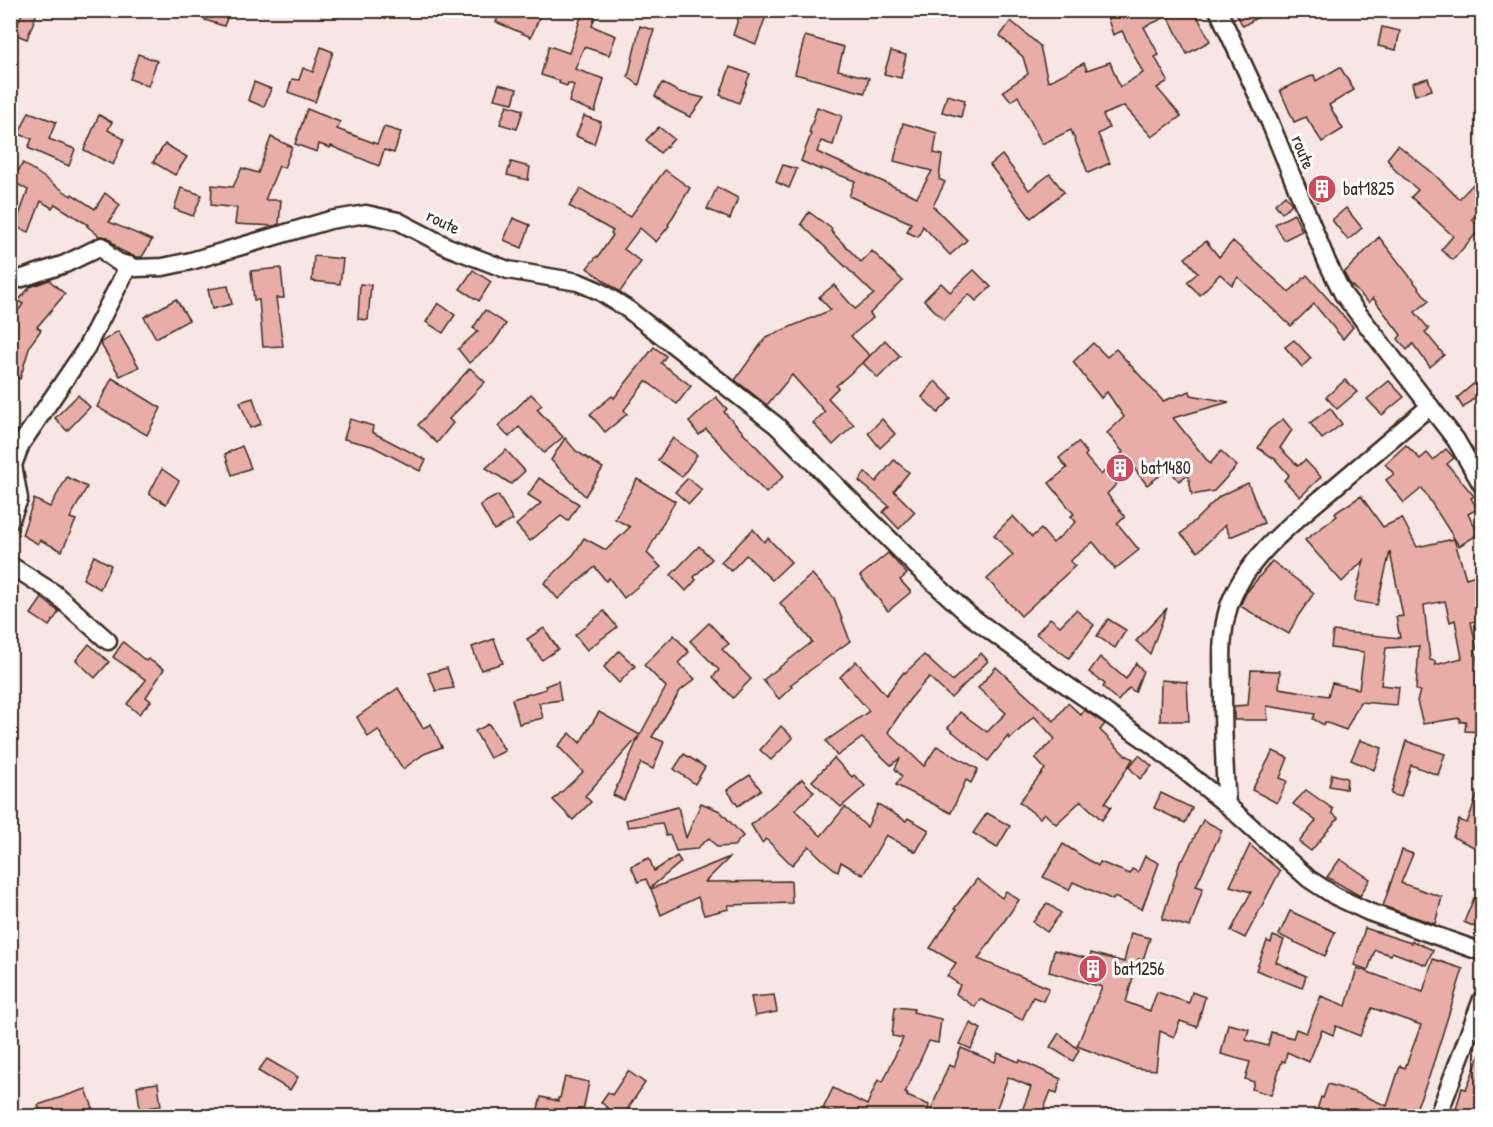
<svg xmlns="http://www.w3.org/2000/svg" width="1493" height="1127" viewBox="0 0 1493 1127" font-family="'Patrick Hand',sans-serif">
<rect width="100%" height="100%" fill="#f8e6e5"/>
<filter id="ink" filterUnits="userSpaceOnUse"><feTurbulence type="fractalNoise" baseFrequency=".0167" numOctaves="2"/><feDisplacementMap in="SourceGraphic" scale="12" xChannelSelector="R" yChannelSelector="G"/><feConvolveMatrix kernelMatrix="1 2 1 2 8 2 1 2 1" color-interpolation-filters="sRGB"/></filter>
<g filter="url(#ink)">
<g fill="#e8ada9" stroke="#3b2a1e" stroke-width="1.5" fill-rule="evenodd">
<path d="M23,10H38L27,39L14,34Z"/>
<path d="M209,10L229,13L224,26L205,20Z"/>
<path d="M501,10H527L540,16L531,37L496,22Z"/>
<path d="M741,10H768L756,44L733,35Z"/>
<path d="M1105,10H1194L1210,41L1187,54L1168,16L1144,27L1159,55L1155,57L1168,81L1157,88L1181,116L1152,137L1124,106L1103,115L1109,128L1098,134L1110,163L1088,173L1071,130L1042,144L1018,96L1011,101L1003,91L1028,74L1023,57L1000,36L1011,21L1040,46L1048,82L1084,63L1087,70L1110,62L1120,87L1143,73L1122,31L1113,35Z"/>
<path d="M1234,10H1270L1243,26Z"/>
<path d="M582,14L595,17L592,26L616,36L609,55L584,47L575,69L604,79L595,112L569,102L574,85L568,83L567,86L559,83L560,81L541,75L549,46L569,53Z"/>
<path d="M640,26L654,30L639,85L628,77Z"/>
<path d="M1382,27L1400,31L1396,50L1378,46Z"/>
<path d="M805,36L844,47L838,70L869,78L865,93L795,74Z"/>
<path d="M321,47L333,52L315,102L288,92L292,79L299,80L303,68L313,72Z"/>
<path d="M891,51L906,55L901,78L884,74Z"/>
<path d="M138,54L157,61L148,86L130,79Z"/>
<path d="M730,67L750,74L739,103L720,95Z"/>
<path d="M1340,67L1354,90L1329,105L1343,129L1322,142L1306,117L1294,122L1280,90L1314,75L1316,81Z"/>
<path d="M1428,78L1432,90L1415,95L1412,83Z"/>
<path d="M254,82L271,89L264,107L248,100Z"/>
<path d="M662,83L679,92L704,98L690,117L670,107L655,96Z"/>
<path d="M499,84L517,89L513,103L494,99Z"/>
<path d="M947,95L965,100L961,117L942,112Z"/>
<path d="M507,105L523,110L517,129L500,124Z"/>
<path d="M817,107L842,116L833,145L821,141L817,152L917,197L932,171L894,161L903,123L937,133L934,153L942,155L939,179L945,182L933,206L967,240L950,255L923,226L918,237L907,232L911,223L849,196L855,181L821,168V170L801,161L811,134L809,133Z"/>
<path d="M307,109L340,122L337,129L377,144L384,127L401,132L394,153L384,150L379,166L331,146L330,148L319,144L317,152L295,144Z"/>
<path d="M29,112L56,122L49,139L75,149L69,166L28,148L32,139L19,134Z"/>
<path d="M99,115L112,122L108,130L124,139L113,165L84,150Z"/>
<path d="M584,116L601,122L594,144L576,136Z"/>
<path d="M659,127L674,139L660,153L646,140Z"/>
<path d="M271,137L292,147L284,168L279,166L265,200H281L279,224L274,226L235,224L237,208L211,205L212,185L233,187L242,168L258,173Z"/>
<path d="M165,144L187,157L175,175L153,162Z"/>
<path d="M1398,145L1434,174L1459,199L1482,175V209L1472,219L1481,228L1453,260L1441,250L1453,236L1411,197L1418,190L1395,170L1387,159Z"/>
<path d="M1002,155L1029,190L1050,174L1064,192L1031,218L990,165Z"/>
<path d="M511,162L530,167L528,180L507,175Z"/>
<path d="M23,163L71,196L72,194L95,209L105,193L120,205L109,222L152,240L142,257H135L118,249L108,237L99,236L87,226L88,225L55,204L52,208L41,201L29,232L15,227L28,190L12,181Z"/>
<path d="M783,165L797,169L789,188L776,182Z"/>
<path d="M665,170L690,188L668,225L669,226L656,242L640,228L624,249L641,262L620,292L587,268L597,256L598,257L613,235L611,233L613,231L569,206L581,189L630,217Z"/>
<path d="M1327,176L1334,192L1317,202L1309,186Z"/>
<path d="M717,187L738,198L730,219L707,209Z"/>
<path d="M181,188L202,195L193,216L174,209Z"/>
<path d="M1285,195L1292,204L1282,213L1275,204Z"/>
<path d="M1346,208L1362,228L1348,240L1332,220Z"/>
<path d="M809,212L832,229L831,231L861,262L872,251L903,281L870,313L873,318L851,336L870,356L836,386L838,388L828,398L854,425L833,445L813,423L825,412L792,375L767,405L735,380L766,337L831,310L819,297L834,285L855,309L874,294L801,224Z"/>
<path d="M1294,214L1302,231L1284,240L1275,224Z"/>
<path d="M513,218L530,225L522,248L504,240Z"/>
<path d="M1379,237L1429,301L1415,312L1429,329L1425,332L1444,355L1430,367L1413,344L1407,350L1398,339L1401,335L1373,298L1369,303L1350,284L1344,273Z"/>
<path d="M1206,241L1219,257L1233,241L1289,292L1307,275L1353,327L1343,339L1314,304L1291,326L1238,277L1232,285L1220,274L1200,295L1187,282L1198,273L1185,258Z"/>
<path d="M314,256L343,259L340,284L312,281Z"/>
<path d="M281,268L284,298H276L283,346L263,347L259,300H254L251,271Z"/>
<path d="M473,270L491,282L479,301L460,289Z"/>
<path d="M974,270L991,287L976,301L969,294L944,320L924,300L941,283L950,292Z"/>
<path d="M49,280L65,294L37,327L41,330L30,345L20,379L10,375V322L23,304L18,301L30,287Z"/>
<path d="M360,284L371,285L368,320L358,319Z"/>
<path d="M228,286L232,304L212,309L208,289Z"/>
<path d="M176,299L189,320L156,338L144,317Z"/>
<path d="M438,303L455,315L443,333L426,322Z"/>
<path d="M485,310L506,324L493,343L469,363L458,349L478,331L473,328Z"/>
<path d="M118,331L139,367L120,376L100,343Z"/>
<path d="M885,340L900,356L878,378L863,363Z"/>
<path d="M1294,340L1311,358L1302,367L1285,347Z"/>
<path d="M1093,343L1107,357L1116,349L1163,401L1190,391L1191,395L1229,402L1173,418L1210,464L1221,451L1237,466L1214,491L1192,495L1188,474L1179,481L1169,469L1147,485L1133,467L1107,494L1125,517L1117,523L1139,550L1115,569L1093,542L1070,561L1075,566L1021,616L987,579L1013,555L994,535L1013,516L1032,537L1041,529L1053,543L1076,522L1071,516L1074,514L1049,483L1067,468L1059,458L1078,442L1087,453L1085,456L1101,475L1123,452L1107,433L1124,417L1107,392L1101,398L1073,362Z"/>
<path d="M654,347L666,356L661,363L691,386L677,404L646,381L624,410L627,414L605,432L590,414L612,396L614,398Z"/>
<path d="M470,368L485,382L449,419L453,423L437,443L418,425Z"/>
<path d="M112,378L161,408L147,435L97,407Z"/>
<path d="M1345,380L1357,392L1337,409L1326,397Z"/>
<path d="M935,381L952,398L938,413L922,397Z"/>
<path d="M1389,381L1404,397L1382,415L1367,399Z"/>
<path d="M1477,381L1482,391L1463,408L1457,398Z"/>
<path d="M531,394L542,405L537,409L563,437L544,453L519,427L509,437L498,426Z"/>
<path d="M78,395L90,407L67,431L55,418Z"/>
<path d="M716,397L727,409L724,412L784,476L766,493L706,429L699,435L689,422Z"/>
<path d="M253,398L261,424L250,428L240,402Z"/>
<path d="M1330,408L1342,424L1322,439L1310,423Z"/>
<path d="M350,419L373,426L372,432L426,460L420,471L372,446L344,439Z"/>
<path d="M882,419L895,434L880,448L868,433Z"/>
<path d="M1283,419L1292,430L1280,448L1298,466L1305,460L1321,477L1300,497L1284,480L1289,475L1275,459L1258,448L1269,430Z"/>
<path d="M565,438L576,451L603,468L585,496L551,460Z"/>
<path d="M673,438L697,455L682,477L658,460Z"/>
<path d="M1406,445L1420,459L1427,453L1433,460L1446,449L1454,458L1447,464L1474,496L1471,498L1477,509L1468,514L1479,534L1459,546L1422,488L1404,503L1386,480L1394,474L1385,464Z"/>
<path d="M242,446L251,468L232,475L225,454Z"/>
<path d="M506,450L525,471L511,484L486,468Z"/>
<path d="M894,460L909,472L894,491L915,512L899,529L883,512L889,506L859,481L865,472L876,482Z"/>
<path d="M162,469L179,481L166,504L149,494Z"/>
<path d="M67,477L87,487L70,518L76,520L62,551L40,540L38,544L22,535L34,499L50,507Z"/>
<path d="M539,478L579,504L568,521L561,516L530,541L516,525L541,503L528,495Z"/>
<path d="M688,478L702,490L689,504L675,492Z"/>
<path d="M637,479L675,501L647,553L661,567L624,598L609,578L606,581L595,567L558,599L544,583L574,554L584,538L606,550L630,527L615,519Z"/>
<path d="M1248,483L1264,523L1230,537L1225,525L1198,552L1181,534L1220,496Z"/>
<path d="M498,495L513,520L494,530L480,505Z"/>
<path d="M1361,496L1383,527L1402,518L1417,547L1454,539L1466,578L1482,573V605L1480,606L1482,620L1471,622L1477,649H1475L1482,679V732L1465,731L1466,721L1460,722V718L1423,724L1417,701L1420,691L1416,690L1419,646L1386,648L1381,685L1399,687L1397,705L1360,702L1346,730L1325,722L1324,725L1313,719L1315,714L1267,706L1268,720H1234V706L1248,705L1251,670L1280,671L1279,688L1328,696L1332,683L1359,689L1364,652L1331,648L1333,631L1400,638L1396,617L1403,616L1390,552L1377,605L1354,601L1364,560L1342,582L1305,540L1337,516L1335,513ZM1445,601L1450,622L1455,620L1462,658L1435,665V661L1430,660L1424,605Z"/>
<path d="M753,529L764,542L768,538L791,562L772,580L746,555L731,571L721,562Z"/>
<path d="M699,546L712,559L694,577L696,580L686,591L671,575Z"/>
<path d="M888,553L907,574L900,580L911,592L888,611L860,576Z"/>
<path d="M94,556L111,565L100,589L83,579Z"/>
<path d="M1272,561L1314,593L1296,619L1289,634L1240,606L1246,593Z"/>
<path d="M812,574L834,598L850,641L790,685L792,687L779,699L763,680L812,642L780,603Z"/>
<path d="M42,598L59,612L49,626L31,614Z"/>
<path d="M1167,608L1150,654L1136,641Z"/>
<path d="M1076,610L1094,625L1069,658L1036,634L1050,618L1060,626Z"/>
<path d="M604,611L617,627L587,650L575,635Z"/>
<path d="M1108,619L1126,630L1115,648L1097,636Z"/>
<path d="M709,623L729,644L722,649L751,679L733,698L713,677L719,670L690,641Z"/>
<path d="M544,628L558,649L542,660L527,639Z"/>
<path d="M674,635L689,652L678,663L695,679L680,691L652,737L664,742L653,769L641,763L624,800L613,795L639,736L585,796L591,802L573,820L553,800L583,772L558,746L570,733L580,743L599,712L640,735L666,687L644,665Z"/>
<path d="M494,639L503,663L481,670L472,647Z"/>
<path d="M123,642L146,661L148,659L164,669L146,697L151,701L139,714L127,704L146,680L113,657Z"/>
<path d="M89,644L109,662L95,678L76,660Z"/>
<path d="M619,651L635,666L619,683L604,667Z"/>
<path d="M981,653L988,661L951,698L929,677L910,699L888,732L924,766L937,746L978,769L971,783L966,780L951,813L896,785L902,776L895,769L900,758L891,765L862,738L837,756L826,741L869,711L840,677L856,661L886,695L904,672L905,673L924,655L952,681Z"/>
<path d="M1100,657L1126,679L1136,663L1143,671L1135,692L1129,688L1118,701L1103,687L1105,684L1089,672Z"/>
<path d="M996,667L1054,721L1068,703L1081,715L1084,710L1105,724L1100,730L1124,754L1133,759L1105,803L1111,807L1102,820L1081,801L1056,824L1044,813L1040,818L1019,802L1045,769L1035,758L1055,739L1034,716L1010,739L1008,736L988,761L948,728L960,712L987,732L1006,713L978,688Z"/>
<path d="M447,668L454,688L436,691L428,673Z"/>
<path d="M1161,680L1187,682L1189,721H1160Z"/>
<path d="M558,681L561,700L539,703L543,718L519,724L512,699L546,689L545,686Z"/>
<path d="M398,688L423,728L431,724L442,747L424,754L403,769L378,730L368,737L357,717Z"/>
<path d="M489,724L505,751L490,758L475,731Z"/>
<path d="M781,726L793,738L771,760L760,750Z"/>
<path d="M1360,740L1382,748L1374,770L1351,760Z"/>
<path d="M1406,741L1445,754L1438,775L1411,765L1401,797L1391,794Z"/>
<path d="M1273,751L1288,758L1280,778L1287,781L1277,803L1252,790Z"/>
<path d="M684,754L705,767L695,784L674,769Z"/>
<path d="M1139,755L1152,766L1140,779L1129,767Z"/>
<path d="M834,758L852,777L854,775L865,786L841,807L812,781Z"/>
<path d="M1332,774L1347,778L1346,789L1329,786Z"/>
<path d="M750,775L761,790L738,806L727,790Z"/>
<path d="M802,779L814,792L795,810L821,836L845,807L867,827L878,804L906,821L908,818L929,830L916,852L886,835L863,875L841,862L838,872L822,859L809,846L792,865L766,839L762,843L751,825Z"/>
<path d="M1481,785L1482,839L1478,849L1453,837L1459,820L1467,823Z"/>
<path d="M1306,790L1333,809L1332,813L1338,818L1311,851L1299,842L1316,821L1293,804Z"/>
<path d="M1161,793L1192,808L1185,823L1154,808Z"/>
<path d="M701,803L720,811L743,836L734,846L717,847L709,838L696,849L676,851L670,835L666,836L662,823L628,827L626,820L678,807L686,838Z"/>
<path d="M987,813L1010,826L997,848L973,833Z"/>
<path d="M1203,820L1222,830L1196,886L1203,888L1190,927L1162,919L1181,859L1183,860Z"/>
<path d="M1063,844L1098,866L1100,862L1130,874L1132,869L1138,872L1145,856L1159,863L1142,909L1114,897L1113,900L1073,882L1069,890L1043,877Z"/>
<path d="M1250,845L1280,871L1245,938L1231,931L1251,892L1230,886Z"/>
<path d="M1402,850L1413,854L1401,883L1442,897L1435,924L1383,906Z"/>
<path d="M677,856L681,862L650,888L646,879L638,882L631,866L649,858L654,871Z"/>
<path d="M730,857L705,882L791,881L792,903L728,905L729,909L704,915L698,897L661,915L651,889Z"/>
<path d="M1340,859L1370,879L1360,896L1327,877Z"/>
<path d="M977,879L1002,898L1006,891L1019,900L978,959L1049,988L1043,1001L1033,997L1022,1020L980,999L975,1007L956,994L960,985L947,976L956,963L930,948L956,910L954,909Z"/>
<path d="M1474,898L1482,901V930L1464,922Z"/>
<path d="M1047,903L1061,913L1047,932L1033,922Z"/>
<path d="M1290,911L1335,932L1325,956L1279,935Z"/>
<path d="M1365,928L1411,943L1412,941L1433,950L1426,965L1392,952L1391,955L1375,950L1368,970L1354,965Z"/>
<path d="M1131,933L1150,938L1143,960L1138,959L1126,1002L1150,1011L1157,992L1189,1003L1192,992L1205,997L1197,1027L1180,1021L1174,1037L1160,1031L1156,1070L1134,1068L1077,1046L1102,987L1049,972L1054,950L1090,959L1091,953L1124,962Z"/>
<path d="M1273,936L1284,940L1276,962L1306,976L1302,988L1256,970L1267,941L1271,943Z"/>
<path d="M1433,959L1463,969L1429,1077L1413,1116H1315L1321,1097L1323,1098L1328,1084L1360,1094L1387,1106L1400,1066L1405,1068L1421,1025L1372,1008L1360,1036L1336,1026L1333,1035L1322,1030L1309,1062L1287,1052L1285,1062L1282,1061L1271,1095L1252,1089L1254,1082L1245,1079L1250,1062L1221,1054L1228,1024L1249,1029L1246,1040L1268,1046L1271,1032L1293,1038L1296,1029L1306,1033L1321,996L1346,1006L1357,968L1423,992Z"/>
<path d="M774,995L777,1012L755,1016L751,997Z"/>
<path d="M895,1007L914,1009L913,1012L941,1019L938,1043L929,1041L905,1093L908,1094L907,1096L929,1105L927,1116H838L823,1109L833,1088L867,1105L878,1080L883,1082L903,1038L892,1036Z"/>
<path d="M970,1023L981,1029L971,1049L960,1044Z"/>
<path d="M1059,1033L1079,1050L1073,1061L1050,1047Z"/>
<path d="M961,1048L995,1062L998,1053L1019,1062L1020,1060L1061,1079L1057,1093L1051,1091L1041,1116H1020L1031,1087L1008,1077L994,1116H929L944,1076L949,1065L954,1067Z"/>
<path d="M1482,1050V1113L1471,1110L1468,1116H1454L1462,1088L1466,1089Z"/>
<path d="M267,1059L298,1077L290,1090L258,1071Z"/>
<path d="M628,1071L645,1083L628,1108L629,1109L623,1116H616L601,1102L608,1092L612,1095Z"/>
<path d="M565,1077L589,1082L582,1116H536L541,1097L558,1101V1098H560Z"/>
<path d="M158,1083L161,1106L140,1109L137,1086Z"/>
<path d="M86,1089L93,1108L67,1116H42L38,1105Z"/>
</g>
<g fill="none" stroke-linecap="round" stroke-linejoin="round">
<g stroke="#3b2a1e" stroke-width="21">
<g id="minor">
<path d="M1218,10L1269,120L1327,262L1343,294L1456,440L1482,485"/>
<path d="M10,282L65,264L102,246L108,255L118,262L136,268L163,267L191,261L330,220L366,214L398,221L448,247L508,270L578,282L599,291L629,310L777,426L920,570L969,615L1022,654L1154,746L1227,805L1309,879L1335,896L1369,912L1482,952"/>
<path d="M10,521L19,499L13,465L21,444L85,350L129,265"/>
<path d="M10,565L54,593L108,641"/>
<path d="M1227,805C1224,767 1223,730 1223,692C1222,663 1220,634 1229,606C1246,556 1299,518 1337,485C1368,459 1399,432 1430,406"/>
<path d="M1438,1116L1482,999"/>
</g>
</g>
<use href="#minor" stroke="#fff" stroke-width="16"/>
</g>
</g>
<defs>
<g id="building-disc" transform="scale(1.5)"><circle r="9.5" fill="#d1495b" stroke="#fff"/><path d="M-4-6H4V6H1V3H-1V6H-4ZM-2.5-4.3h1.7v1.8h-1.7ZM.8-4.3h1.7v1.8H.8ZM-2.5-1h1.7V.8h-1.7ZM.8-1h1.7V.8H.8Z" fill="#fff"/></g>
</defs>
<g fill-rule="evenodd">
<use href="#building-disc" x="1322" y="189"/>
<use href="#building-disc" x="1120" y="468"/>
<use href="#building-disc" x="1093" y="969"/>
</g>
<g text-anchor="middle" stroke-width="6" stroke-linejoin="round" paint-order="stroke">
<g font-size="18" fill="#3b2a1e" stroke="#fff">
<text transform="translate(1303 152) rotate(68)" y="6">route</text>
<text transform="translate(443 222) rotate(26)" y="6">route</text>
</g>
<g font-size="18" fill="#3b2a1e" stroke="#fff" text-anchor="start">
<text x="1343" y="195">bat1825</text>
<text x="1141" y="474">bat1480</text>
<text x="1114" y="975">bat1256</text>
</g>
</g>
<rect width="1493" height="1127" fill="none" stroke="#fff" stroke-width="36"/>
<rect x="18" y="18" width="1457" height="1091" fill="none" stroke="#3b2a1e" stroke-width="2" filter="url(#ink)"/>
</svg>
